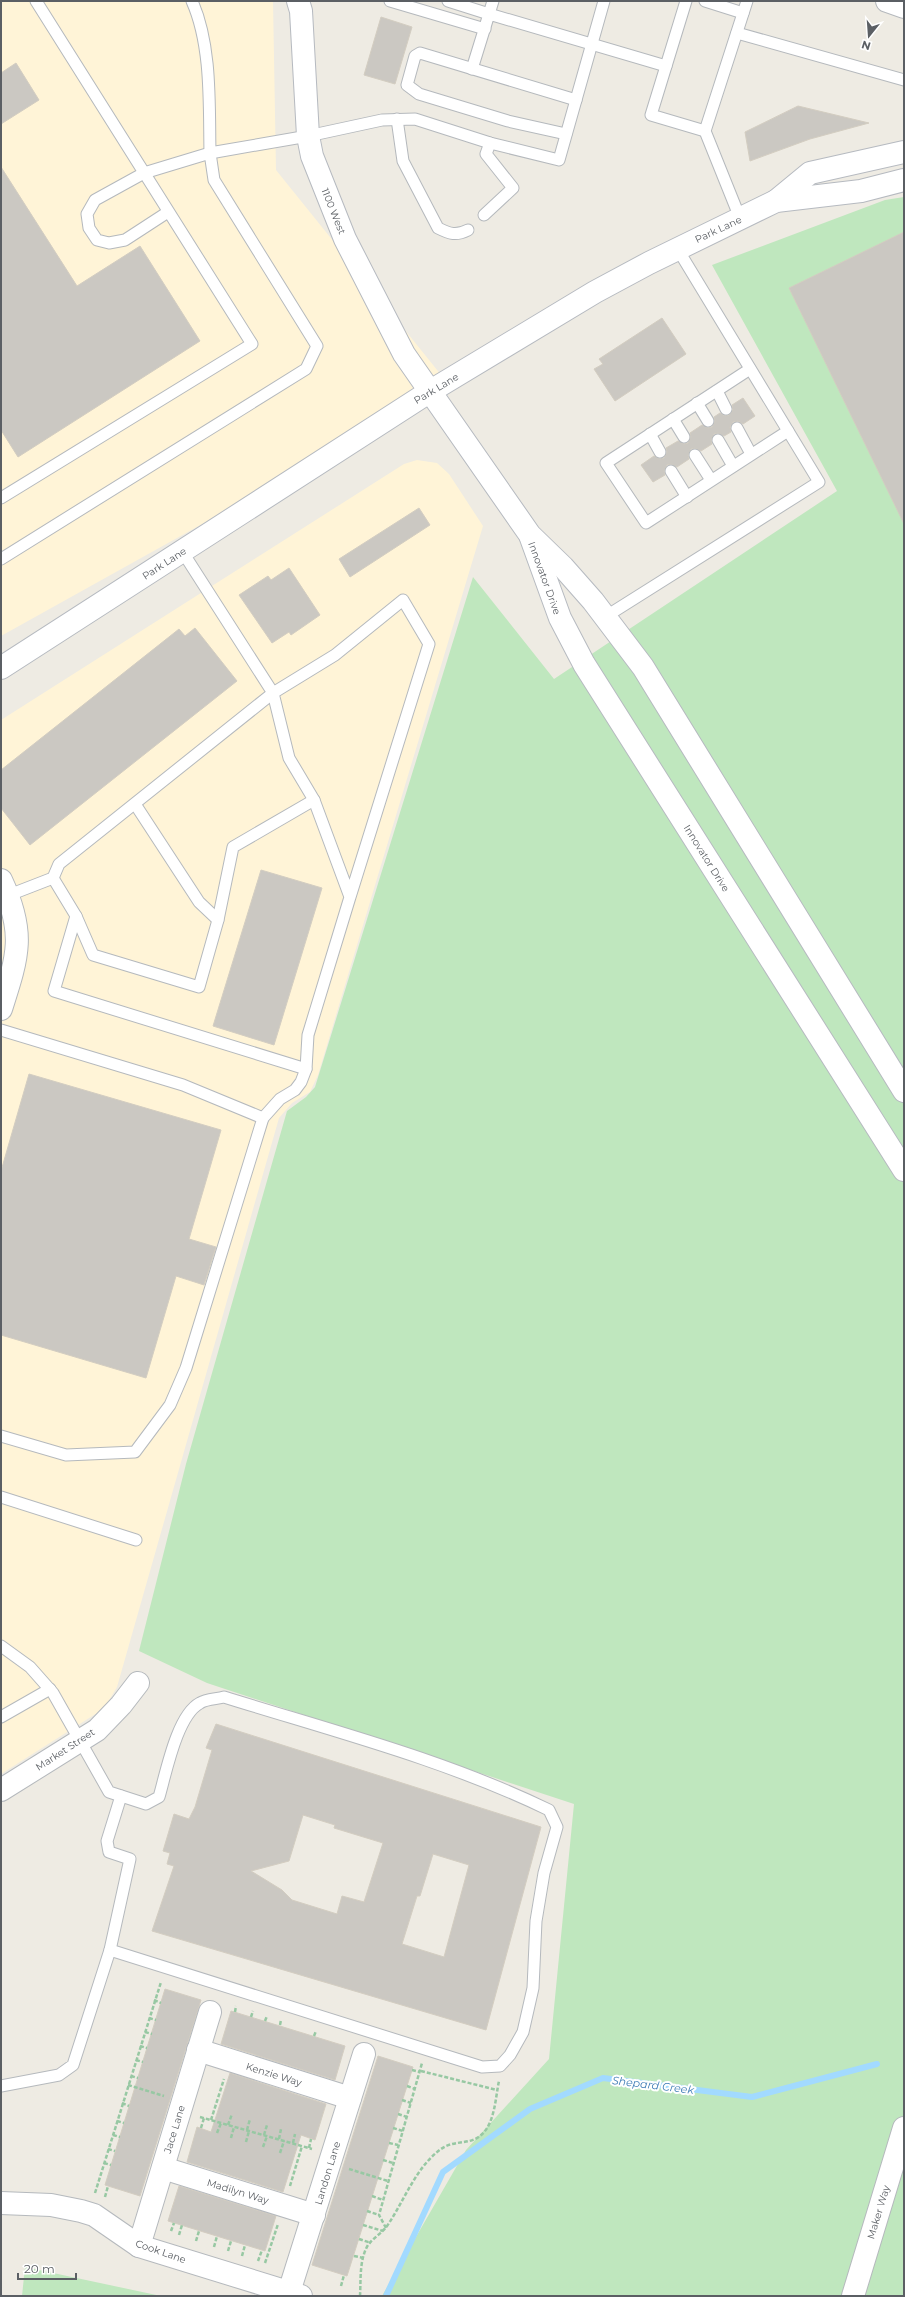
<svg xmlns="http://www.w3.org/2000/svg" width="905" height="2297" viewBox="0 0 905 2297" font-family="Montserrat,sans-serif">
<rect width="100%" height="100%" fill="#eeebe3"/>
<g fill="#fff4d7">
<path d="M1,1H273L276,170L450,386L1,636Z"/>
<path d="M417,460L437,463L449,474L483,526L318,1075L310,1092L292,1103L279,1118L117,1687L108,1702L97,1713L1,1774V720L404,464Z"/>
</g>
<g fill="#bfe7be">
<path d="M904,197V2296H382L466,2150L549,2059L574,1804L207,1683L139,1651L186,1464L287,1111L306,1097L315,1087L473,577L554,679L837,491L712,265L885,200Z"/>
<path d="M25,2267L161,2296H22Z"/>
</g>
<g fill="none" stroke-linecap="round" stroke-linejoin="round">
<path stroke="#a2daff" stroke-width="6" d="M386,2296L443,2172L530,2109L603,2078L752,2097L877,2064"/>
</g>
<g fill="#cbc8c2" stroke="#d3cdc1" fill-rule="evenodd">
<path d="M381,17L412,27L395,84L364,75Z"/>
<path d="M16,63L39,100L1,124V73Z"/>
<path d="M798,106L869,123L810,139L750,161L745,132Z"/>
<path d="M1,167L77,286L140,246L200,341L18,457L1,430Z"/>
<path d="M904,232V524L789,288Z"/>
<path d="M662,318L686,354L615,401L594,369L603,364L599,359Z"/>
<path d="M743,398L755,416L743,424L738,421L733,422L730,427L731,432L724,436L718,433L714,434L711,440L712,444L701,451L695,448L691,449L688,455L689,459L677,467L671,464L667,465L664,471L665,475L653,482L641,465L654,456L660,459L664,458L667,452L666,448L678,441L684,444L688,443L691,437L690,433L702,425L708,428L712,427L715,421L714,417L720,413L725,416L729,415L733,410L732,405Z"/>
<path d="M419,508L430,525L350,577L339,559Z"/>
<path d="M289,568L320,615L291,635L289,632L272,643L239,595L268,576L271,580Z"/>
<path d="M195,628L237,681L30,845L1,808V770L179,629L185,636Z"/>
<path d="M261,870L322,888L274,1045L213,1026Z"/>
<path d="M29,1074L221,1130L189,1239L216,1247L204,1285L176,1276L146,1378L1,1335V1171Z"/>
<path d="M216,1724L541,1827L486,2030L152,1931L174,1866L167,1864L170,1853L163,1851L174,1814L189,1819L195,1807L212,1750L206,1748ZM303,1815L335,1825L334,1828L383,1843L364,1902L342,1896L337,1914L292,1900L282,1890L251,1871L289,1861ZM433,1854L469,1865L444,1957L402,1944L417,1896H420Z"/>
<path d="M165,1989L201,2000L140,2196L105,2185Z"/>
<path d="M231,2011L345,2046L335,2080L221,2044Z"/>
<path d="M378,2056L413,2067L347,2276L312,2265Z"/>
<path d="M230,2073L326,2104L315,2140L301,2135L283,2192L187,2162L197,2127L211,2132Z"/>
<path d="M179,2186L276,2216L265,2251L168,2221Z"/>
</g>
<g fill="none" stroke-linecap="round" stroke-linejoin="round">
<g stroke="#b5b9bd" stroke-width="13">
<g id="lane">
<path d="M192,1C212,46 209,105 210,153L308,136L382,120L415,119L490,143L559,160L604,1"/>
<path d="M390,1L485,29"/>
<path d="M448,1L489,14L493,1"/>
<path d="M686,1L651,115L705,131"/>
<path d="M705,1L743,13"/>
<path d="M737,33L904,80"/>
<path d="M472,69L489,14L666,66"/>
<path d="M397,119L403,161L438,228C450,234 456,236 468,230"/>
<path d="M566,134L508,121L419,94L407,85L415,56L420,53L576,100"/>
<path d="M484,215L513,188L486,154L490,143"/>
<path d="M740,218L705,131L747,1"/>
<path d="M750,369L606,463L646,523L788,431"/>
<path d="M717,391L726,409"/>
<path d="M697,403L708,421"/>
<path d="M673,419L684,437"/>
<path d="M737,428L751,454"/>
<path d="M650,434L660,452"/>
<path d="M718,440L733,466"/>
<path d="M695,455L711,480"/>
<path d="M671,471L687,497"/>
<path d="M1,498L252,344L36,1"/>
<path d="M1,559L306,369L317,346L214,180L210,153L144,173L95,200L87,214L89,228L97,240L109,243L125,240L168,212"/>
<path d="M605,617L819,482L677,248"/>
<path d="M135,804L199,902L218,920"/>
<path d="M53,878L76,916L93,955L199,987L218,920L233,847L314,800"/>
<path d="M4,897L53,878L59,864L273,693L182,551"/>
<path d="M76,916L54,991L306,1069"/>
<path d="M1,1030L183,1085L263,1118L186,1368L170,1405L135,1452L66,1455L1,1436"/>
<path d="M263,1118L280,1099L295,1090L301,1082L306,1069L308,1035L350,897L314,800L289,758L273,693L335,655L403,600L429,644L350,897"/>
<path d="M1,1497L136,1540"/>
<path d="M1,1646L30,1667L53,1693L109,1792L146,1804L159,1797C166,1773 177,1715 200,1703C206,1699 217,1699 224,1697C333,1731 446,1760 549,1810L557,1827L544,1873L536,1921L533,1988L523,2032L510,2055L500,2066L482,2067L110,1950L73,2065L59,2075L1,2086"/>
<path d="M1,1717L50,1689"/>
<path d="M110,1950L130,1859L109,1852L107,1841L121,1796"/>
</g>
</g>
<g stroke="#b5b9bd" stroke-width="24">
<g id="street">
<path d="M887,1L904,7"/>
<path d="M1,880C26,933 18,956 1,1009"/>
<path d="M1,1790L97,1730L121,1705L138,1683"/>
<path d="M198,2050L350,2098"/>
<path d="M163,2168L314,2215"/>
<path d="M1,2203L51,2205L81,2211L94,2215L139,2246L301,2296"/>
<path d="M139,2246L210,2012"/>
<path d="M289,2292L364,2054"/>
<path d="M853,2296L904,2128"/>
</g>
</g>
<g stroke="#b6bac0" stroke-width="24">
<g id="secondary">
<path d="M298,1L301,11L308,136L312,156L345,239L404,354L530,535L563,567L593,601L643,667L904,1091"/>
<path d="M776,201L810,173L904,152"/>
<path d="M531,538L560,618L584,664L904,1170"/>
<path d="M1,668L429,392L595,292L649,263L776,201L861,191L904,180"/>
</g>
</g>
<g stroke="#97c8a3" stroke-width="2.5" stroke-dasharray="4 2" stroke-linecap="butt">
<path d="M154,2000L161,2003"/>
<path d="M235,2012L236,2006"/>
<path d="M251,2017L253,2011"/>
<path d="M149,2018L156,2020"/>
<path d="M265,2021L267,2016"/>
<path d="M280,2025L281,2020"/>
<path d="M145,2032L152,2034"/>
<path d="M314,2036L316,2031"/>
<path d="M140,2046L147,2048"/>
<path d="M136,2060L143,2062"/>
<path d="M412,2070L420,2072"/>
<path d="M421,2071L497,2090"/>
<path d="M131,2076L138,2078"/>
<path d="M128,2085L164,2096"/>
<path d="M407,2086L415,2089"/>
<path d="M402,2100L411,2103"/>
<path d="M122,2103L129,2106"/>
<path d="M398,2114L407,2117"/>
<path d="M200,2117L312,2149"/>
<path d="M211,2120L224,2079"/>
<path d="M117,2121L124,2123"/>
<path d="M228,2125L232,2114"/>
<path d="M201,2128L204,2118"/>
<path d="M393,2128L403,2131"/>
<path d="M247,2130L250,2119"/>
<path d="M217,2133L221,2123"/>
<path d="M113,2135L120,2137"/>
<path d="M264,2135L267,2125"/>
<path d="M231,2138L234,2127"/>
<path d="M279,2139L281,2129"/>
<path d="M246,2142L249,2131"/>
<path d="M293,2143L295,2134"/>
<path d="M389,2143L398,2145"/>
<path d="M263,2147L267,2136"/>
<path d="M309,2148L311,2139"/>
<path d="M108,2149L115,2151"/>
<path d="M280,2153L284,2141"/>
<path d="M383,2160L393,2163"/>
<path d="M104,2163L111,2165"/>
<path d="M349,2169L388,2181"/>
<path d="M290,2186L302,2146"/>
<path d="M95,2193L161,1982"/>
<path d="M372,2196L383,2200"/>
<path d="M105,2197L108,2186"/>
<path d="M367,2211L379,2215"/>
<path d="M363,2225L383,2231"/>
<path d="M386,2228L379,2215L422,2063"/>
<path d="M171,2231L174,2223"/>
<path d="M179,2235L182,2225"/>
<path d="M359,2239L371,2243"/>
<path d="M196,2241L199,2231"/>
<path d="M214,2247L217,2236"/>
<path d="M228,2251L231,2241"/>
<path d="M242,2256L245,2245"/>
<path d="M354,2256L364,2258"/>
<path d="M258,2261L262,2250"/>
<path d="M265,2263L278,2224"/>
<path d="M341,2286L344,2275"/>
<path d="M360,2296C361,2280 359,2260 368,2245C373,2238 382,2233 387,2226C405,2200 415,2168 441,2149C452,2141 464,2144 475,2139C495,2130 495,2099 499,2081"/>
</g>
<use href="#lane" stroke="#fff" stroke-width="11"/>
<use href="#street" stroke="#fff" stroke-width="22"/>
<use href="#secondary" stroke="#fff" stroke-width="22"/>
</g>
<g text-anchor="middle" stroke-width="4" stroke-linejoin="round" paint-order="stroke">
<g font-size="10" fill="#5b5f64" stroke="#fff">
<text transform="translate(334 211) rotate(68)" y="4">1100 West</text>
<text transform="translate(718 229) rotate(-25)" y="4">Park Lane</text>
<text transform="translate(436 388) rotate(-31)" y="4">Park Lane</text>
<text transform="translate(164 563) rotate(-33)" y="4">Park Lane</text>
<text transform="translate(545 578) rotate(70)" y="4">Innovator Drive</text>
<text transform="translate(707 858) rotate(58)" y="4">Innovator Drive</text>
<text transform="translate(65 1749) rotate(-33)" y="4">Market Street</text>
<text transform="translate(274 2074) rotate(17)" y="4">Kenzie Way</text>
<text transform="translate(174 2129) rotate(-73)" y="4">Jace Lane</text>
<text transform="translate(327 2173) rotate(-73)" y="4">Landon Lane</text>
<text transform="translate(238 2191) rotate(17)" y="4">Madilyn Way</text>
<text transform="translate(878 2212) rotate(-73)" y="4">Maker Way</text>
<text transform="translate(161 2251) rotate(19)" y="4">Cook Lane</text>
</g>
<g font-size="11" font-style="italic" fill="#3b7ab5" stroke="#fff">
<text transform="translate(653 2085) rotate(7)" y="4">Shepard Creek</text>
</g>
</g>
<rect width="905" height="2297" fill="none" stroke="#5b5f64" stroke-width="4"/>
<g transform="translate(869 36) rotate(197)" stroke="#ffffff" stroke-width="3" paint-order="stroke">
<path d="M0-3L7 15L0 10L-7 15Z" fill="#5b5f64"/>
<text y="-6" font-size="11" font-weight="bold" text-anchor="middle" fill="#5b5f64">N</text>
</g>
<path d="M18 2273v6h58v-6" fill="none" stroke="#5b5f64" stroke-width="2"/>
<text x="24" y="2273" font-size="12" fill="#5b5f64" stroke="#ffffff" stroke-width="3" paint-order="stroke">20 m</text>
</svg>
